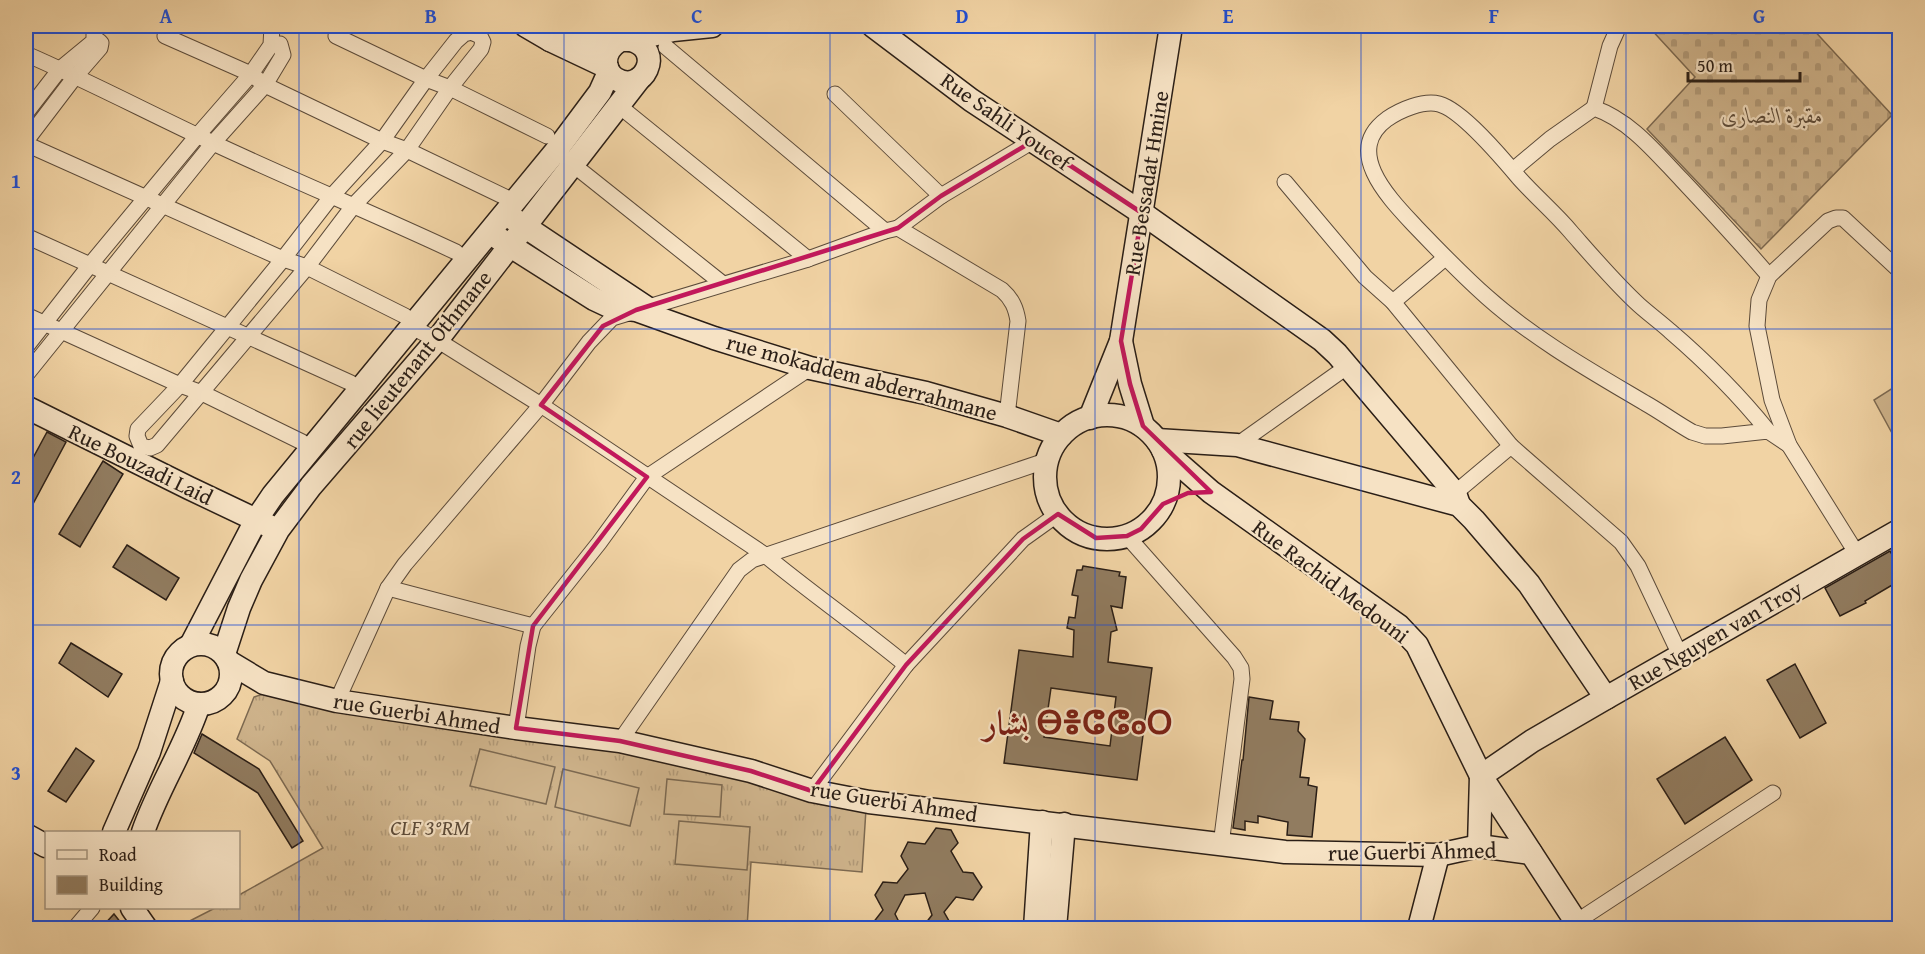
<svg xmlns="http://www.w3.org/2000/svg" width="1925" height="954" viewBox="0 0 1925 954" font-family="'Gentium Book Plus',Amiri,'Noto Sans Tifinagh',serif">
<defs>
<pattern id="grass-tufts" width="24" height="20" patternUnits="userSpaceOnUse" patternTransform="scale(1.5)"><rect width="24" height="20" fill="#cfb48c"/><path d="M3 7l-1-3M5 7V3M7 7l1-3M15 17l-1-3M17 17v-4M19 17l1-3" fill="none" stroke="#b29a78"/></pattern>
<pattern id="cemetery-stones" width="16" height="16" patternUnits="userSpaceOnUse" patternTransform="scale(1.5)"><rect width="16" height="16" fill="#cfb48c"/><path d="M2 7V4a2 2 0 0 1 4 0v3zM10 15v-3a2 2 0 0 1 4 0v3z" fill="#b29a78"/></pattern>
</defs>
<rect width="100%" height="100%" fill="#f1d3a4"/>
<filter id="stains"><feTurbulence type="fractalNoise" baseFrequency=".00333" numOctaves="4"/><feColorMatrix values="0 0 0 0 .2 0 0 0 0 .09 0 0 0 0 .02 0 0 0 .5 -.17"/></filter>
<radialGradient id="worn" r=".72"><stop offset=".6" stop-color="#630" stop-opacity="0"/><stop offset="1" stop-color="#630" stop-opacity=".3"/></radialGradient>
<path fill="url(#grass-tufts)" stroke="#7c6951" stroke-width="1.5" d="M266,693L384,720L566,738L866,809L862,872L751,862L747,928H176L215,908H238L239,895L323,848L270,761L237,739L254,697Z"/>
<path fill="url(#cemetery-stones)" stroke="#7c6951" stroke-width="1.5" d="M1648,26H1810L1892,115L1761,249L1647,129L1695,77Z"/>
<g fill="#cfb48c" stroke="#7c6951" stroke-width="1.5">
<path d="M1899,384V446L1874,400Z"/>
<path d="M480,749L555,767L546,804L470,786Z"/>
<path d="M563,769L639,788L630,826L555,807Z"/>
<path d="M667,779L722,785L720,817L664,814Z"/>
<path d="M679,821L750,827L747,870L675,864Z"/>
</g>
<g fill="#917c60" stroke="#2a1e16" stroke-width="1.5" fill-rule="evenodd">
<path d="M47,432L66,442L26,517V471Z"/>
<path d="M103,461L123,474L80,547L59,534Z"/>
<path d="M127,545L179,578L166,600L113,567Z"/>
<path d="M1890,551L1899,568V581L1865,601L1866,603L1840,616L1825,588Z"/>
<path d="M1083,566L1120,572L1119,576L1126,577L1122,608L1111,606L1117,630L1111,632L1108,662L1152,668L1137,780L1004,763L1019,650L1073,657L1074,630L1067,628L1069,617L1075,618L1078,596L1072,595L1077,570H1082ZM1051,688L1116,697L1110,746L1044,737Z"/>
<path d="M71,643L122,674L108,697L59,663Z"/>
<path d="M1795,664L1826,723L1800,738L1767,680Z"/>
<path d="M1249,697L1273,701L1270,719L1299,722L1298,731L1305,739L1300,777L1309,778L1308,785L1317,787L1312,837L1287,835L1288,822L1258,816V823L1245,821V830L1233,828L1242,760H1243Z"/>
<path d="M202,734L259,769L303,841L292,848L258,793L194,753Z"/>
<path d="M1725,737L1752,780L1685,824L1657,779Z"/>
<path d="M76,748L94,761L66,802L48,791Z"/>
<path d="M936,828L951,830L958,843L951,851L963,872L973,873L982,887L973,900L956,897L944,912L953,928H922L932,915L925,893L905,895L895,914L902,928H869L883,910L875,895L883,882L897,883L908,869L901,856L908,842L925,844Z"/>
<path d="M114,914L125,928H101Z"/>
</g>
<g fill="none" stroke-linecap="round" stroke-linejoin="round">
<g stroke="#5c4b3a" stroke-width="17">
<g id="street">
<path d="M471,32L480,36L483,42L481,49L450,88L407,150L354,205L307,267L157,445L150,448L141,446L137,436L138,429L180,385L283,259L331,197L382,141L426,79L456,41L464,34Z"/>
<path d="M165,36L251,74L265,85L382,141L407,150L507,198"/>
<path d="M336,36L426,79L450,88L547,136"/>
<path d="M666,47L885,231"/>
<path d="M26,54C88,81 149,113 211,142C292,180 375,214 456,252"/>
<path d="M835,94L941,196L898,228L1002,290C1012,299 1016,308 1018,321L1007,416"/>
<path d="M618,105L808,259"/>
<path d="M1594,108L1610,46L1619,26"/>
<path d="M26,113L60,69L94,41V26"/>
<path d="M26,141L74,78L100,48L101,43L99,41H94"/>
<path d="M26,144L283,259L307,267L405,316"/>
<path d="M566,159L723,284"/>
<path d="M1513,170L1550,139L1594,108C1631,121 1656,153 1682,180C1712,212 1741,243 1769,276"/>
<path d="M1285,182L1365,277L1393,302L1511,446"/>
<path d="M941,196L1033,141"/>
<path d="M26,236L351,383"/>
<path d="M1393,302L1445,258"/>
<path d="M26,315L180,385L202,393L302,442"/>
<path d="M412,327L437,340L541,405L765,555C811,593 860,627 906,665"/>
<path d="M26,347L90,265L197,136L251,74L271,45L272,26"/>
<path d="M26,375L213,143L265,85L283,55L280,44L271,45"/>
<path d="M1768,431C1739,395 1705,361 1670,331C1660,322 1649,314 1639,305C1615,283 1593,257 1571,232C1555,213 1536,197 1519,178C1503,159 1462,110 1439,104C1423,100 1400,110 1387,119C1342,152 1391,200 1416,227C1439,251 1462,275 1487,297C1534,339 1591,371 1645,403C1661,412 1676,423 1692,432L1705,436H1722L1768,431L1789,445"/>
<path d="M1237,445L1348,366"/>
<path d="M1455,493L1511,446L1621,542L1638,566L1680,655"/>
<path d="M1127,536L1234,657L1241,668L1242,679L1221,845"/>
<path d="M1857,554L1789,445L1772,400L1757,326L1759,300L1769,276L1828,221L1836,218H1843L1900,271"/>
<path d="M388,588L533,626"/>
<path d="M337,701L388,588L405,564L541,405L589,342L612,318L808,259L885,231L898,228"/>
<path d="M516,728L528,646L533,626L599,543L647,477L810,368"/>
<path d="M620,741L739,570L752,560L1048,460"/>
<path d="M812,791L906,665L1023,539L1058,514"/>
<path d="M1576,922L1773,793"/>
<path d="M75,928L92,908"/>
</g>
</g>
<g stroke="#2a1e16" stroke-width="25">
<g id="secondary">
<path d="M526,26L550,40L607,67"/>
<path d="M873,26L971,100L1142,213L1322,340L1337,354L1455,493L1459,505"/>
<path d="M550,40H631C666,50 643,95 616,79C611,76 607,70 606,64C605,53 611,46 619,41"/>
<path d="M631,40L673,30L712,26"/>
<path d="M512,218L650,310"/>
<path d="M498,238L594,299L611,307L636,310L714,338L810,368L926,393L1007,416L1061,435"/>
<path d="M1121,341L1130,384L1143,426"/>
<path d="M26,407L189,488L269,526"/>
<circle cx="1107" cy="477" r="62"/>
<path d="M1090,418L1121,341L1171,26"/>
<path d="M1157,440L1237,445L1459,505L1474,520L1529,584L1606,698"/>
<path d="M1163,450L1211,492L1399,626L1417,645L1481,776L1580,928"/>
<circle cx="201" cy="674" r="30"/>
<path d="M191,645L256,520L273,495L556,151L600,92L609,72"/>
<path d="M224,654L239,608L251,580L278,530L311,486L437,340L639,79"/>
<path d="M229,662L264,683L337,701L516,728L620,741L751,771L812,791L869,802L1285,852L1438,855L1479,846L1531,853"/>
<path d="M1481,776L1532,741L1606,698L1900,530"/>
<path d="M114,832L149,752L172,681"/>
<path d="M143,832C158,788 185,748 199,704"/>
<path d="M26,835L46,846"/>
<path d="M1479,846L1481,776"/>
<path d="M132,908L146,928"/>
<path d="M1035,928L1042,822"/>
<path d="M1055,928L1064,824"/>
<path d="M1419,928L1438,855"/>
</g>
</g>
<use href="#street" stroke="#f6e2c4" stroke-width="15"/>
<use href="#secondary" stroke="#f6e2c4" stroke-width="22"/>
</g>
<path fill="none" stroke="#c2185b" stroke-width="4.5" stroke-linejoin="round" d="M1033,141L1142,213L1121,341L1130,384L1143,426L1211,492L1188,493L1163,504L1141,529L1127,536L1096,538L1058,514L1023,539L906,665L812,791L751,771L620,741L516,728L533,626L647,477L541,405L603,326L636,310L898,228L941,196Z"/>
<path fill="none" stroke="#1d4ed8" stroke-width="1.5" stroke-opacity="0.55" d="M299,26V928M564,26V928M830,26V928M1095,26V928M1361,26V928M1626,26V928M26,329H1900M26,625H1900"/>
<g text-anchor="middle" stroke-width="4.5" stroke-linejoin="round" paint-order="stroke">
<g font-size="22" font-style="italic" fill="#5c4b39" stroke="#f6e2c4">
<text x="1772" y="123">مقبرة النصارى</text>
<text x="430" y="835">CLF 3°RM</text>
</g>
<g font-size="22" fill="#2a1e16" stroke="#f6e2c4">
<text transform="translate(1006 121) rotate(35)" y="8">Rue Sahli Youcef</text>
<text transform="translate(1146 183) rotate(-81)" y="8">Rue Bessadat Hmine</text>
<text transform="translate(417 359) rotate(-51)" y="8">rue lieutenant Othmane</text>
<text transform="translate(862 377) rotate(15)" y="8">rue mokaddem abderrahmane</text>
<text transform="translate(141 464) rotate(26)" y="8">Rue Bouzadi Laid</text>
<text transform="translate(1331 581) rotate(37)" y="8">Rue Rachid Medouni</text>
<text transform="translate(1715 635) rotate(-30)" y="8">Rue Nguyen van Troy</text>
<text transform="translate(417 713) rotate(9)" y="8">rue Guerbi Ahmed</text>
<text transform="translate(894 801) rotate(9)" y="8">rue Guerbi Ahmed</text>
<text transform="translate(1412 851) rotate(-1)" y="8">rue Guerbi Ahmed</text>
</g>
<g font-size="34" font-weight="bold" fill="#7a1f14" stroke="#f6e2c4">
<text x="1078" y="734">بشار ⴱⴻⵛⵛⴰⵔ</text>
</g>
</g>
<rect width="1925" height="954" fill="none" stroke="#f1d3a4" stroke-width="66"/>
<rect x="45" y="831" width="195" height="78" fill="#f6e2c4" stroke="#a4947e" stroke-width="1.5"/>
<rect x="57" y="850" width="30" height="9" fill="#f6e2c4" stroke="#a4947e" stroke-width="1.5"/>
<text x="99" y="861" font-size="18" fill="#2a1e16">Road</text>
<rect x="57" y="876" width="30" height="18" fill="#917c60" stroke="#a4947e" stroke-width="1.5"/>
<text x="99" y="891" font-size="18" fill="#2a1e16">Building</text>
<path d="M1688 72v9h112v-9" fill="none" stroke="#2a1e16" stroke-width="3"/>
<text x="1697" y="72" font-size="18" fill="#2a1e16" stroke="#f6e2c4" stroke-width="4.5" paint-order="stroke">50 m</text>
<rect x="33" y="33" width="1859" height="888" fill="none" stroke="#1d4ed8" stroke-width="2"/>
<g font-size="20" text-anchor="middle" font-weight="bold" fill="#1d4ed8">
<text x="166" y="23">A</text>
<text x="431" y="23">B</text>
<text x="697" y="23">C</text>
<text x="962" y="23">D</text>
<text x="1228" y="23">E</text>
<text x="1494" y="23">F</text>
<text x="1759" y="23">G</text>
<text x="16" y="188">1</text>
<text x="16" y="484">2</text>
<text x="16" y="780">3</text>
</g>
<rect width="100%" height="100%" filter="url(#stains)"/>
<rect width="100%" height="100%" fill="url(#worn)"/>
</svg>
